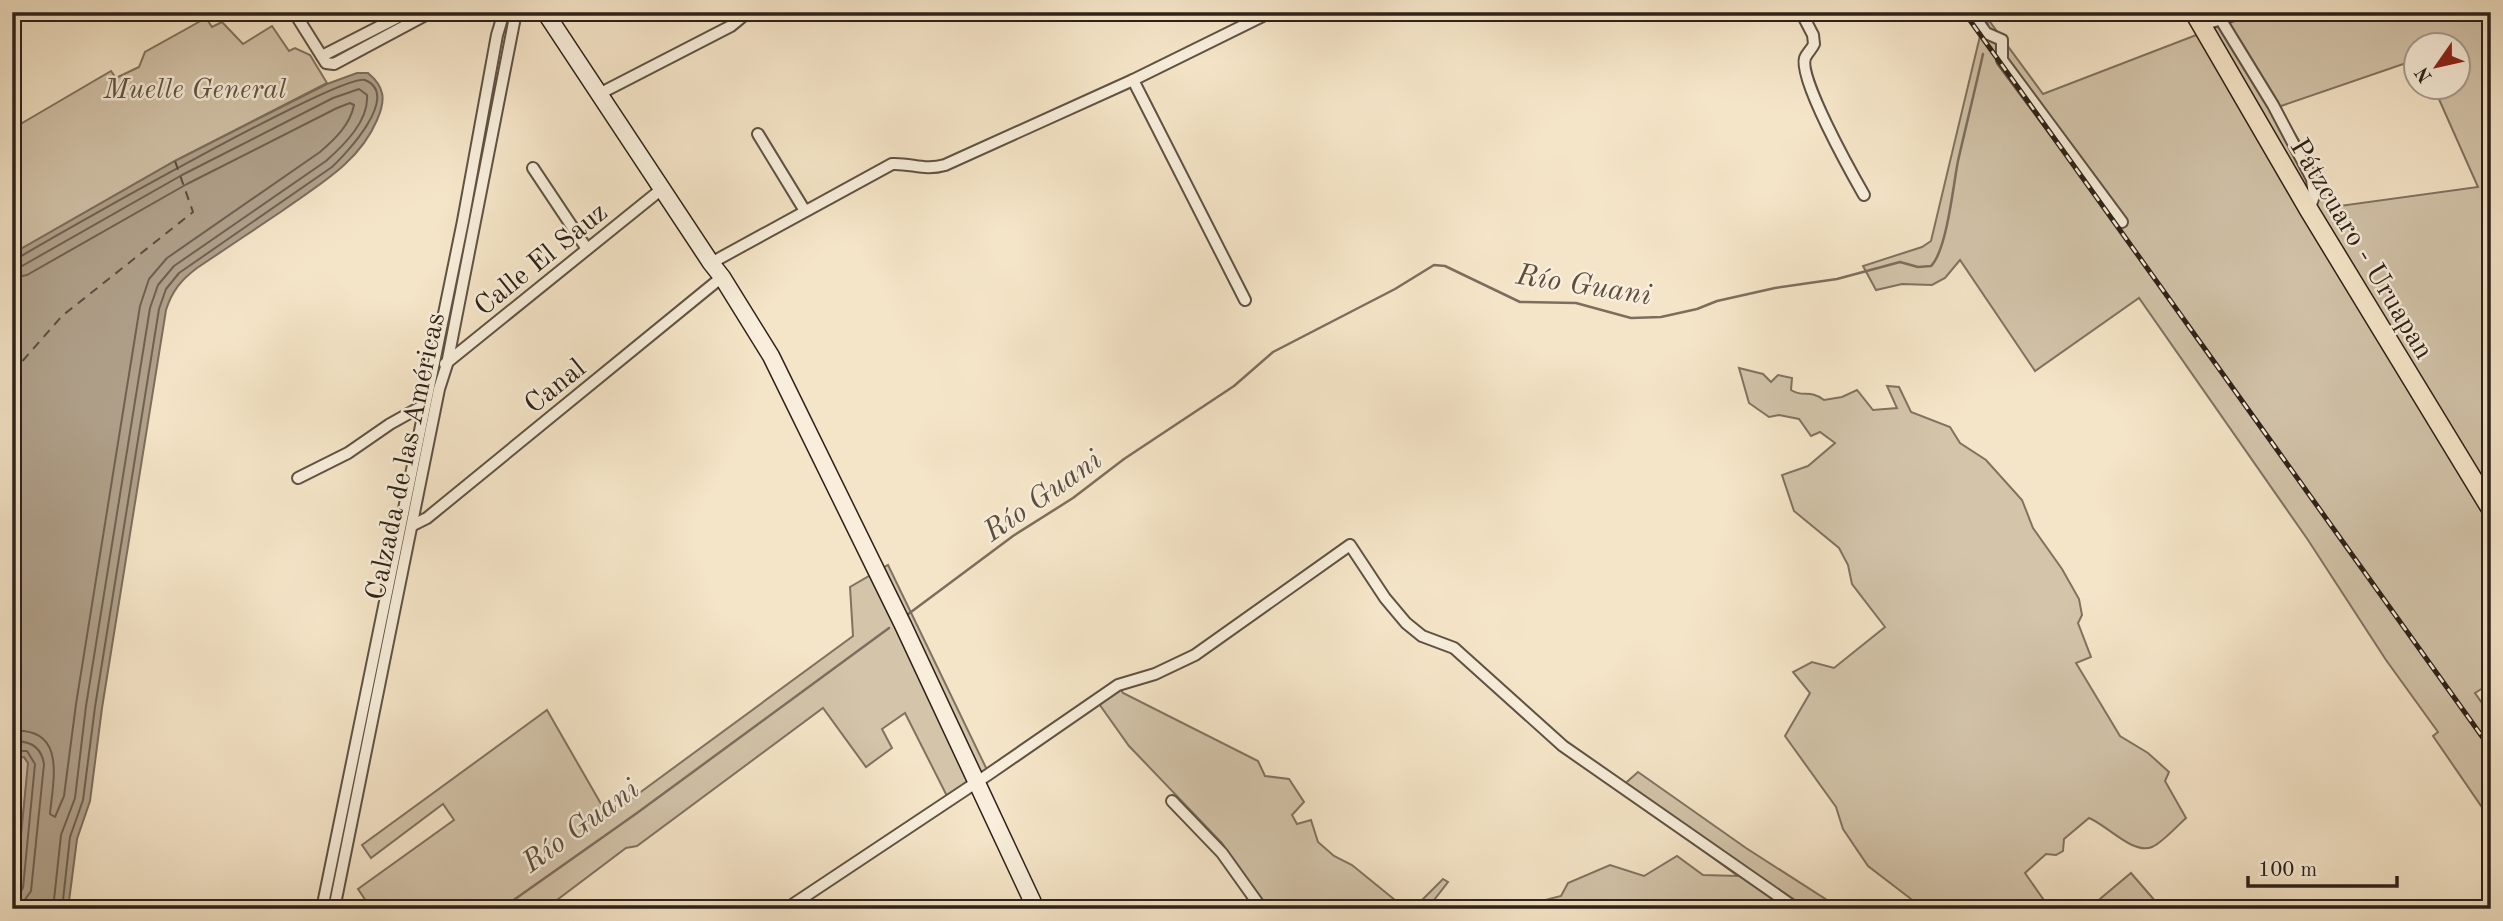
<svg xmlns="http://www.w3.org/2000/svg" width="2503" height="921" viewBox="0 0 2503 921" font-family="'Old Standard TT',serif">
<rect width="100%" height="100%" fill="#f5e5c8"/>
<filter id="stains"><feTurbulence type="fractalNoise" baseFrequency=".00286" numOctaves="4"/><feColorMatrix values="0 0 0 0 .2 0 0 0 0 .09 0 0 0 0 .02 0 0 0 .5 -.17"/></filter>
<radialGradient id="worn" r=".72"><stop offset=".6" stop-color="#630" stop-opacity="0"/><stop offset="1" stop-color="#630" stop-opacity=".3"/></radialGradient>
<g fill="#d3c4aa" stroke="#807261" stroke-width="2" fill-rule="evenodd">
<path d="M2256,12H2491V683L2475,693L2491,716V815L2488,816L2433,736L2438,732L2386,660L2308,540L2139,298L2035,371L1960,260L1945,278L1932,285L1902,284L1876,290L1863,266L1922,247L1931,241L1985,15L2043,94ZM2416,46H2458V88H2434L2478,187L2340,206L2278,107L2415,60Z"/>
<path d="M206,18L212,27L222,22L243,44L272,26L289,51L295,48L310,55L327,83L175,161L12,254V129L111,71L116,78L139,67L145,52Z"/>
<path d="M1739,368L1763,374L1771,382L1778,375L1792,378L1791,390C1803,398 1810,389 1824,400L1842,397L1857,390L1873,410L1897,408L1887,386L1899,387L1911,412L1950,427L1960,443L1986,460L2022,500L2033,528L2062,569L2079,599L2082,615L2078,623L2091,657L2076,663L2120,736L2148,753L2169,772L2165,781L2186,818C2178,825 2162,843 2152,847C2133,855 2107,825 2089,818L2064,839L2063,851L2056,855L2046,854L2025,873L2050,909H1929L1911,899L1868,866L1843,829L1836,807L1785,736L1810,693L1793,672L1812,662L1834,668L1885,627L1852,584L1848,565L1839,548L1794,511L1782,475L1808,466L1835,443L1820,432L1811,436L1799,419L1779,415L1769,417L1749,403Z"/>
<path d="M888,565L989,774L949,800L905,713L882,729L892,748L866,767L823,708L637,846L626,848L545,909H355L366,901L358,889L454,820L443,804L371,858L362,845L547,710L608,816L853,636L850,587Z"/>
<path d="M1118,685L1123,693L1258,761L1265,776L1289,779L1304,802L1292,815L1297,824L1311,820L1318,842L1334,856L1352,865L1406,909H1264L1222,843L1129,746L1097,701Z"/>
<path d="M17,757H24L28,763V772L12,909V759Z"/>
<path d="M1638,772L1746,848L1841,909H1510L1561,896L1568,883L1610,865L1644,876L1677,856L1703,875L1738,876L1619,789Z"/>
<path d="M2131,873L2162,909H2088Z"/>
<path d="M1443,879L1448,882L1427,909H1413Z"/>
</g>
<path fill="#b1a28c" stroke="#7c6e5e" stroke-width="2" d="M357,73H368C385,87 386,100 377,120C359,163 318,185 282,211C254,230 225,249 197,268C181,280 172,291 166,310L102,708L90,801L77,839L68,909H14L28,763L24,757L12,759V254L175,161L327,84Z"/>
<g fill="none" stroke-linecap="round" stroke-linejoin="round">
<g stroke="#6f6252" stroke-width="2">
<path d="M12,259L18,258C56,235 343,72 365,80C402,95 345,155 332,167L179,273L166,289L159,309L95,707L83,800L70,837L62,909"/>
<path d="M12,268L22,266L182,175L333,98L359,89L367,95C369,121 344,145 326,161L174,266L158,285L150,308L86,706L75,798L61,835L53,909"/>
<path d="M12,278L27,275L187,184L337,108L350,103L354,105C350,125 335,139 320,152L167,258L149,279L140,306L76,704L64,796L55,817L50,814C53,780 67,727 12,731"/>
<path d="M12,742C29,740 41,746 44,764L31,891L24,901L12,904"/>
<path d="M12,751H27L35,764L23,888L19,894L12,895"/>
</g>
<g stroke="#7c6e5e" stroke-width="2.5">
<path d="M1984,12L1989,29"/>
<path d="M907,615L1013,536L1073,498L1124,459L1234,386L1273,352L1395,289L1434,265L1445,266L1520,302L1576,303L1631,318L1661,317L1697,309L1717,301L1775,288L1837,279L1900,262L1918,267L1931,266C1947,250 1953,186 1958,161C1966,126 1975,90 1983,54"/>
<path d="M501,909L637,813L889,628"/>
</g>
<path stroke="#5b4e41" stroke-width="2" stroke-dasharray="9 7" stroke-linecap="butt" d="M12,373L62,316L193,212L175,161"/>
<g stroke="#5f5244" stroke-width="14">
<g id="minor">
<path d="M294,12L326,63L334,64L431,12"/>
<path d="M1801,12L1813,35L1814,44C1812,49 1807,53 1805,58C1798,78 1852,174 1864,195"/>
<path d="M1971,12L1986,33L2002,40V60L2122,222"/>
<path d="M2216,12L2273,105L2312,179L2314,196L2309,210"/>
<path d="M2202,25L2243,12"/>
<path d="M322,56L408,12"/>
<path d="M1133,80L1245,300"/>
<path d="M599,94L731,26L748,12"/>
<path d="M758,134L805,211"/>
<path d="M533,168L587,249"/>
<path d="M711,263L892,164C912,163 924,171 945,165L1133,80L1271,12"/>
<path d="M445,364L663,188"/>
<path d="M298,478L348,453L390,424L424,405"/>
<path d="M413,525L427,518L722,277"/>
<path d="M1172,801L1222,853L1262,909"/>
<path d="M322,909L463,221L497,35L504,12"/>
<path d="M334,909L439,389L447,364L516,12"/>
<path d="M786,909L989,774L1118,685L1155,674L1195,655L1350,545L1385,598L1406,623L1422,636L1454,648L1563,746L1797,909"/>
</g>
</g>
<g stroke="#2d2118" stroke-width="19">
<path id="secondary" d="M545,12L711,263L722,277L771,356L903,625L1036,909"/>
</g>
<g stroke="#2d2118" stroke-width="21">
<path id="primary" d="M2194,12L2309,210L2491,509"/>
</g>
<use href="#minor" stroke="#f8eedb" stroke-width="10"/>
<use href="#secondary" stroke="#f8eedb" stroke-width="16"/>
<use href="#primary" stroke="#f5e5c8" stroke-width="18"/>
<g stroke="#2d2118" stroke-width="5">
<path id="rail" d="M1964,12L2491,749"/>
</g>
<use href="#rail" stroke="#f8eedb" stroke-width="2.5" stroke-dasharray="8" stroke-linecap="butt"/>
</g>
<g text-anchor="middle" stroke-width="5" stroke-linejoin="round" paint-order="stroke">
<g font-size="28" font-style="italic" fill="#5f5244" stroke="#f8eedb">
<text x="195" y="98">Muelle General</text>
</g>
<g font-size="28" fill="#2d2118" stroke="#f8eedb">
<text transform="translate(2363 248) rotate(59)" y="10">Pátzcuaro - Uruapan</text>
<text transform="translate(540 258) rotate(-39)" y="10">Calle El Sauz</text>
<text transform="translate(554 385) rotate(-39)" y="10">Canal</text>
<text transform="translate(404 456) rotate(-78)" y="10">Calzada de las Américas</text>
</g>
<g font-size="30" font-style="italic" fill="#5b4e41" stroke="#f8eedb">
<text transform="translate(1584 284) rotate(9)" y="10">Río Guani</text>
<text transform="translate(1042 495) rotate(-35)" y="10">Río Guani</text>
<text transform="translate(580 825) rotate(-36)" y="10">Río Guani</text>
</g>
</g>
<rect width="2503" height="921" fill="none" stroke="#f5e5c8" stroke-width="42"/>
<rect x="14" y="14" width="2475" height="893" fill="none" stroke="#2d2118" stroke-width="3.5"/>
<rect x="21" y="21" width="2461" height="879" fill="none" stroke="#2d2118" stroke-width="2"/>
<g transform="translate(2437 66) rotate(236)"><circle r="33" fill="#f8eedb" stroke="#a79c8d" stroke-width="2"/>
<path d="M0-5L12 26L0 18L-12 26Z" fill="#8f2418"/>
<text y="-10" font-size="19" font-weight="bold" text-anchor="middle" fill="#2d2118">N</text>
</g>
<path d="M2248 876v10h149v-10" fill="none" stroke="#2d2118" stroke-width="3.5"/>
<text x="2258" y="876" font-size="21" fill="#2d2118" stroke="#f8eedb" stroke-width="5" paint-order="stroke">100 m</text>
<rect width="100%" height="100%" filter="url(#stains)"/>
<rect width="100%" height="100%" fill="url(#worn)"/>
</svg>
